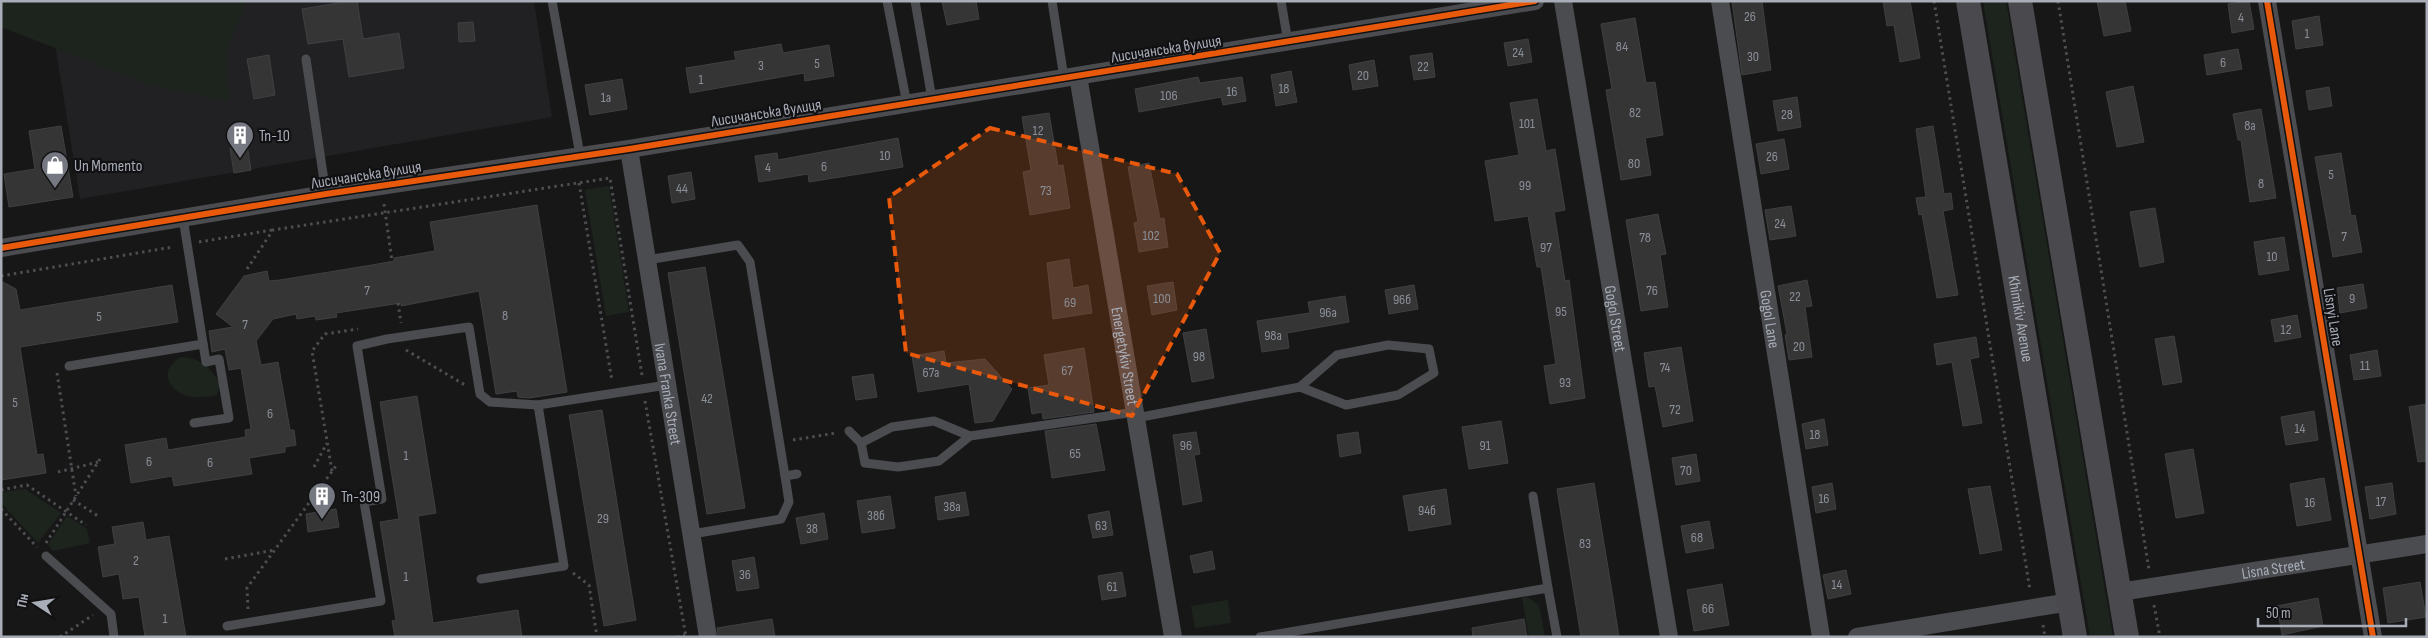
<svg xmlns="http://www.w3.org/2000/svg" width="2428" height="638" viewBox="0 0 2428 638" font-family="'Sofia Sans Condensed',sans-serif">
<rect width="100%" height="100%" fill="#171717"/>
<path fill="#212123" d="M48,1H534L552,117L80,199Z"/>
<g fill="#1d241e">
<path d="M1,1H246L226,55L229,101L150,85L1,27Z"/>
<path d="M1983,1H2006L2113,637H2090Z"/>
<path d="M609,186L629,312L606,316L585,190Z"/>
<path d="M181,357C199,357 212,369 220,384L217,395C210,396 201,398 193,397C170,394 156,371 181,357Z"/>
<path d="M25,489L61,513L38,543L1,503V492Z"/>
<path d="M67,516L87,529L90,543L53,551L48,545Z"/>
<path d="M1527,597L1539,605L1545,637H1529L1522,598Z"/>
<path d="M1228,600L1231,623L1195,628L1191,606Z"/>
</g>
<g fill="#353536" stroke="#3f4043">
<path d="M338,1H357L363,39L399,33L404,68L349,77L343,39L308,44L302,9L338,3Z"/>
<path d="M942,1H976L979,19L947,25Z"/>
<path d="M1732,1H1762L1771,70L1742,75Z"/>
<path d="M1883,1H1910L1920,58L1900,62L1894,25L1887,26Z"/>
<path d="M2097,1H2125L2131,31L2104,36Z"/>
<path d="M2249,1L2254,29L2232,33L2228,4Z"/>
<path d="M2319,16L2323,45L2296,49L2292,21Z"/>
<path d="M1635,18L1646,83L1655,82L1663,135L1645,138L1651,175L1621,180L1606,90L1612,89L1601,24Z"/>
<path d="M473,22L475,41L459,42L458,23Z"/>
<path d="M1528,39L1532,62L1508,66L1504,43Z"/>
<path d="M781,44L783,53L829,45L834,76L805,81L804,73L690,93L686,68L736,60L734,52Z"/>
<path d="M2238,49L2242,69L2207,75L2204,55Z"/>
<path d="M1432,53L1435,77L1414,80L1410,56Z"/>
<path d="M269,55L275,95L254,99L247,59Z"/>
<path d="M1374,60L1378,86L1353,90L1349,65Z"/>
<path d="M1291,71L1297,102L1276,106L1271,75Z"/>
<path d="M1198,77L1200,83L1242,77L1246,101L1223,105L1221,97L1139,112L1135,89Z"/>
<path d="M622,79L627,109L590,115L585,85Z"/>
<path d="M2133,86L2144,142L2117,147L2106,92Z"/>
<path d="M2329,87L2332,106L2309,110L2306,91Z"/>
<path d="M1797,97L1801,127L1778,131L1773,101Z"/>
<path d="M1537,99L1546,151L1555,149L1565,210L1554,212L1565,281L1569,280L1585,398L1550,404L1544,366L1556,364L1541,267H1537L1528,216L1495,221L1485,161L1519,155L1510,103Z"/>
<path d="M2261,109L2276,198L2250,202L2241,140H2238L2233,114Z"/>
<path d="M1049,113L1058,166L1063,165L1070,208L1030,215L1023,172L1031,170L1022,117Z"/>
<path d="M61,126L73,197L9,207L4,174L35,169L29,131Z"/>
<path d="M1933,126L1944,194L1951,193L1953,209L1943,211L1958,295L1937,298L1922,214L1919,215L1916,198L1926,197L1916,129Z"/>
<path d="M898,138L903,167L809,182L808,174L759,182L755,156L777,153L778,160Z"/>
<path d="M1784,139L1789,169L1761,174L1756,144Z"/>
<path d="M247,145L251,170L234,173L230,148Z"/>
<path d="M2341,153L2351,216L2355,215L2362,252L2333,257L2315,157Z"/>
<path d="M1149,163L1160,219L1164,218L1168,247L1139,252L1134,223L1138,222L1128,167Z"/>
<path d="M691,172L695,199L672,203L668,176Z"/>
<path d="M537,205L567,392L529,398L518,397L517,391L496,394L479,291L401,306V303L336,313L337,317L316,320L315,316L297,319L296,314L273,319L256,341L261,365L278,362L290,430H294L296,445L285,447V452L249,458L252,474L174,486L172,476L131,483L125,445L166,438L168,450L246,437L245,430L251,429L241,368L229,370L225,349L212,352L209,331L233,327L216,314L244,276L267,271L269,281L280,280L372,265L394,261V258L435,251L430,222Z"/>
<path d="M1791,206L1796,236L1770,240L1765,210Z"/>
<path d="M2155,208L2164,262L2140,267L2130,212Z"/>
<path d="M1658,214L1666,254L1660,255L1668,307L1641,311L1626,220Z"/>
<path d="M2284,237L2289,270L2259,275L2254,242Z"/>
<path d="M1069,259L1073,288L1088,285L1092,313L1053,319L1047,263Z"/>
<path d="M705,267L745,508L707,514L668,273Z"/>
<path d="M1807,280L1812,306L1805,307L1812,357L1789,360L1785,335L1787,334L1778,286Z"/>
<path d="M1,281L16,289L20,310L172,285L178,322L20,347L37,455L43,454L46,473L1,480Z"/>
<path d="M1173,282L1177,310L1152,315L1147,286Z"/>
<path d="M2363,284L2367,308L2340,313L2337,288Z"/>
<path d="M1414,285L1418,309L1389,314L1385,290Z"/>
<path d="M1345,296L1349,322L1287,333L1289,348L1262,352L1257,321L1310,313L1308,302Z"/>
<path d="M2297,315L2301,337L2275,342L2271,320Z"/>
<path d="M1206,329L1214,378L1192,382L1183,333Z"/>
<path d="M2174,336L2182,382L2163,385L2155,339Z"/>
<path d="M1976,337L1979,357L1970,359L1982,423L1963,426L1952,362L1937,365L1934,344Z"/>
<path d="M1681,347L1693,421L1663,427L1655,386L1649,387L1644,353Z"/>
<path d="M1084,348L1094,412L1043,419L1042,412L1032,414L1028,388L1049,385L1044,355Z"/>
<path d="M2377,350L2381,376L2354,380L2350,355Z"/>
<path d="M944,351L946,363L985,359L1012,389L993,421L975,423L969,384L918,392L912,356Z"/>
<path d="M873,374L877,397L856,400L852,377Z"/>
<path d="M417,396L436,513L418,516L433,623L518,610L522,637H395L392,621L396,620L380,522L399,519L380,402Z"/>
<path d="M2427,404V461L2418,462L2409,407Z"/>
<path d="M602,410L636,620L604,626L569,415Z"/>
<path d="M2314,411L2318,440L2286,445L2281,417Z"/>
<path d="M1824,419L1828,445L1806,449L1802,424Z"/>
<path d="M1501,421L1508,463L1469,469L1462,427Z"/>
<path d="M1096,424L1105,470L1052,478L1045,431Z"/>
<path d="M1196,432L1200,454L1194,455L1202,501L1183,505L1173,435Z"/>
<path d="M1358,432L1361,453L1340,457L1337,435Z"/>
<path d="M2193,449L2204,513L2176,518L2165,454Z"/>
<path d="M1696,454L1700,481L1676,485L1672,458Z"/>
<path d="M2324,478L2331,520L2297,526L2290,484Z"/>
<path d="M1594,483L1613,598L1619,637H1581L1557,489Z"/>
<path d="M1832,483L1836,509L1816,513L1812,487Z"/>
<path d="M2392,483L2396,514L2370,519L2365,487Z"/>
<path d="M1990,486L2002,550L1980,554L1968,489Z"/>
<path d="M1446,489L1451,524L1409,531L1403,496Z"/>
<path d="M965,492L969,515L938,520L935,497Z"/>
<path d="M890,496L895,528L862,533L857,501Z"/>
<path d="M336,509L339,527L308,532L306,514Z"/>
<path d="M1109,511L1113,535L1093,538L1088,515Z"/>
<path d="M824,513L828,539L801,544L796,518Z"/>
<path d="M1709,521L1714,548L1686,553L1681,526Z"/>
<path d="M143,522L146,540L169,536L186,637H145L139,597L123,599L119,574L103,577L98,547L115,544L112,527Z"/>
<path d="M1212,551L1215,569L1194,573L1190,556Z"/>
<path d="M754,557L759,588L737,591L732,561Z"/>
<path d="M1846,570L1851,594L1828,599L1823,575Z"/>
<path d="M1122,572L1126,596L1102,600L1098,576Z"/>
<path d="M2420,582L2426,617L2388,623L2383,588Z"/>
<path d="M1722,584L1729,625L1694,631L1687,590Z"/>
<path d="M2318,598L2323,626L2282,635L2277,606Z"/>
<path d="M772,619L775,637H718L717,628Z"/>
<path d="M1524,619L1527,637H1473L1472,628Z"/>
</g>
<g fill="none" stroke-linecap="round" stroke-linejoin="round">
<g stroke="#4d4e52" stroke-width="3" stroke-dasharray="2.5 4" stroke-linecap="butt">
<path d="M1934,1L2030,590"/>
<path d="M2058,1L2149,570"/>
<path d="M579,183L612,381"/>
<path d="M384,204L392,261"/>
<path d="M199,242L272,230"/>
<path d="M247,269L273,230L610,178L642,375"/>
<path d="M1,276L173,247"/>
<path d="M398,303L401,323"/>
<path d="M406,350L465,385"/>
<path d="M57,373L76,496"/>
<path d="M645,401L686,637"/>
<path d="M793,440L836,433"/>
<path d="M314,467L327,443"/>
<path d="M332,471L312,351L325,334L358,329"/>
<path d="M58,472L98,462"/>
<path d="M1,490L27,485L86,525"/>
<path d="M73,500L98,516"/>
<path d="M1,509L37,547"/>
<path d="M46,543L100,459"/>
<path d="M225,559L275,550"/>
<path d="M573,573L589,585L597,637"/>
<path d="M2154,605L2160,637"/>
<path d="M248,609L247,588L336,466"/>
<path d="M2043,625L2045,637"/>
<path d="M60,637L93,615"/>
<path d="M677,637L685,635"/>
</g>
<g stroke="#4b4c50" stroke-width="9">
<path d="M552,1L580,155"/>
<path d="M887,1L907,104"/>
<path d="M915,1L932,99"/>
<path d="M1052,1L1064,78"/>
<path d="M1281,1L1288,42"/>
<path d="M306,59L326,194"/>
<path d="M183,218L206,362L219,359L229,418L194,423"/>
<path d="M647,260L738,245L750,262L785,476L789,502L781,519L692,534"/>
<path d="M69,366L203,344"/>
<path d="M1136,418L1300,387L1337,355L1388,345L1429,349L1434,373L1398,395L1346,405L1300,387"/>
<path d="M849,431L861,443"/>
<path d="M970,436L934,421L892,427L861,443L865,463L898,467L939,461L970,436L1135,412"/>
<path d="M785,476L797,474"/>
<path d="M1533,496L1548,588"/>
<path d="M46,556L111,614L114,637"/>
<path d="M481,579L564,566L538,405"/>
<path d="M227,626L381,601L364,502L382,499L357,346L387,339L469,327L480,394L490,402L538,405L667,385"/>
<path d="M1260,637L1548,588L1557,637"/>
</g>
<g stroke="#4b4c50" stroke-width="18">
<path id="s1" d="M1563,1L1669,637"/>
<path id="s2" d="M1720,1L1821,637"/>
<path d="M2267,1L2373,637"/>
<path id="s3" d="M1078,76L1173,637"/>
<path id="s4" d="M629,149L708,637"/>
<path d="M1,248L326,194L629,149L1535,1"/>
<path id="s5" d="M2120,592L2427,544"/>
<path d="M1857,637L2070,602"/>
</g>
<g stroke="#4a4a4e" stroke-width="24">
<path id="s6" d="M1968,1L2075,637"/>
<path d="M2020,1L2127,637"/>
</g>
<g stroke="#111113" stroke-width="9">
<g id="cycleway">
<path d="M2267,1L2373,637"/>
<path d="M1,248L326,194L629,149L1535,1"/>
</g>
</g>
<use href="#cycleway" stroke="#e8590c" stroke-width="6"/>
</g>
<path fill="#e8590c" fill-opacity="0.2" stroke="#e8590c" stroke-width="4" stroke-dasharray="10 6" stroke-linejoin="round" d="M990,128L1177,174L1220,253L1132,416L906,353L889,197Z"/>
<defs>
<g id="building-pin" transform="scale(1.4375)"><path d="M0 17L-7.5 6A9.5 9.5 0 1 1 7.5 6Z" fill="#757880" stroke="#111113"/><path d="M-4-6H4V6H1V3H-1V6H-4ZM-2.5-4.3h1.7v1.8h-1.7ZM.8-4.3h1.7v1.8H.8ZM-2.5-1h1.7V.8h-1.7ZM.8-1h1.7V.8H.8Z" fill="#fff"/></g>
<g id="shop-pin" transform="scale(1.4375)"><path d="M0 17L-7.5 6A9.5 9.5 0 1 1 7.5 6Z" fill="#757880" stroke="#111113"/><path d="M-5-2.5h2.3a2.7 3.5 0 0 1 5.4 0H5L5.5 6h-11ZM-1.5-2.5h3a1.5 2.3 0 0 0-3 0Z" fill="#fff"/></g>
</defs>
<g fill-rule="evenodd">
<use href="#building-pin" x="240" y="135"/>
<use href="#shop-pin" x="55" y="165"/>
<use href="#building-pin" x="322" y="496"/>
</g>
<g text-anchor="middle" stroke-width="4.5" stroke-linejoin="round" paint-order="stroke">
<g font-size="14" fill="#8b8f98">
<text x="1750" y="21">26</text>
<text x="2241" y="22">4</text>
<text x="2307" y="38">1</text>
<text x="1622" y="51">84</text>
<text x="1518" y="57">24</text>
<text x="1753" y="61">30</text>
<text x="2223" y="67">6</text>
<text x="817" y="68">5</text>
<text x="761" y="70">3</text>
<text x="1423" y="71">22</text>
<text x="1363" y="80">20</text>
<text x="701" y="84">1</text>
<text x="1284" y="93">18</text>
<text x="1232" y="96">16</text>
<text x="1169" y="100">106</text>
<text x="606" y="102">1а</text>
<text x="1635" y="117">82</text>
<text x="1787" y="119">28</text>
<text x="1527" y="128">101</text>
<text x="2250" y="130">8а</text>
<text x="1038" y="135">12</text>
<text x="885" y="160">10</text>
<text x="1772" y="161">26</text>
<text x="1634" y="168">80</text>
<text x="824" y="171">6</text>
<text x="768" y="172">4</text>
<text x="2331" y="179">5</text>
<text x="2261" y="188">8</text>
<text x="1525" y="190">99</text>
<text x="682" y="193">44</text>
<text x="1046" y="195">73</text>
<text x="1780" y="228">24</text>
<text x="1151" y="240">102</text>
<text x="2344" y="241">7</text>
<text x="1645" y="242">78</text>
<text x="1546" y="252">97</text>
<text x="2272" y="261">10</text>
<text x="367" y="295">7</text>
<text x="1652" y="295">76</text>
<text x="1795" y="301">22</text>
<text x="1162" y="303">100</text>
<text x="2352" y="303">9</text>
<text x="1402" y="304">96б</text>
<text x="1070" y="307">69</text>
<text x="1561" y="316">95</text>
<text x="1328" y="317">96а</text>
<text x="505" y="320">8</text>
<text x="99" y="321">5</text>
<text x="245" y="329">7</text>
<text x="2286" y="334">12</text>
<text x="1273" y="340">98а</text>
<text x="1799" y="351">20</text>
<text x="1199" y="361">98</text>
<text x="2365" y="370">11</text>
<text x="1665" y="372">74</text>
<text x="1067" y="375">67</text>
<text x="931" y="377">67а</text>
<text x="1565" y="387">93</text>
<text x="707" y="403">42</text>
<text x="15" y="407">5</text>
<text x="1675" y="414">72</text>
<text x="270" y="418">6</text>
<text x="2300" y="433">14</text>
<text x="1815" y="439">18</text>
<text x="1186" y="450">96</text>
<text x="1485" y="450">91</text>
<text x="1075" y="458">65</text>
<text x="406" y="460">1</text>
<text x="149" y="466">6</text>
<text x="210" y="467">6</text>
<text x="1686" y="475">70</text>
<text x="1824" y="503">16</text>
<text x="2381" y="506">17</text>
<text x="2310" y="507">16</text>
<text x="952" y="511">38а</text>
<text x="1427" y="515">94б</text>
<text x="876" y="520">38б</text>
<text x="603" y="523">29</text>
<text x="1101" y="530">63</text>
<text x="812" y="533">38</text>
<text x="1697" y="542">68</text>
<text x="1585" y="548">83</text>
<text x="136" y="565">2</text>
<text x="745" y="579">36</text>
<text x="406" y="581">1</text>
<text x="1837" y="589">14</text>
<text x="1112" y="591">61</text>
<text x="1708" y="613">66</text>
<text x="165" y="623">1</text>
</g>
<g font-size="16" fill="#a8adb8" stroke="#111113">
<text transform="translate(1166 48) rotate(-9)" y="6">Лисичанська вулиця</text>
<text transform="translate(766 112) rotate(-9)" y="6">Лисичанська вулиця</text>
<text transform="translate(366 174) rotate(-9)" y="6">Лисичанська вулиця</text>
<text transform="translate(2334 317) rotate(81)" y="6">Lisnyi Lane</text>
<text dy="6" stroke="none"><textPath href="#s1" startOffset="322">Gogol Street</textPath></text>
<text dy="6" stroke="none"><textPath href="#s2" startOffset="322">Gogol Lane</textPath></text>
<text dy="6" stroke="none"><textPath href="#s6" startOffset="322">Khimikiv Avenue</textPath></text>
<text dy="6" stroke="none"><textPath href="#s3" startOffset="284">Energetykiv Street</textPath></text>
<text dy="6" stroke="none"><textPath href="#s4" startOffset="248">Ivana Franka Street</textPath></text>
<text dy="6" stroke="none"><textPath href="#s5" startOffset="155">Lisna Street</textPath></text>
</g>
<g font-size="16" fill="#a8adb8" stroke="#111113" text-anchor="start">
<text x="259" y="141">Тп-10</text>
<text x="74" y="171">Un Momento</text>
<text x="341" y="502">Тп-309</text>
</g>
</g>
<rect width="2428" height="638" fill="none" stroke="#a8adb8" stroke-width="5"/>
<g transform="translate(35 603) rotate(282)" stroke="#111113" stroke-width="4" paint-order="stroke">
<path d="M0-4L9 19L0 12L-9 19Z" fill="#a8adb8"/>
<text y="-8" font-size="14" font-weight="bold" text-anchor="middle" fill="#a8adb8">Пн</text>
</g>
<path d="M2258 618v8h148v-8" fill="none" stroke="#a8adb8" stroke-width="2.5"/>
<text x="2266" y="618" font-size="15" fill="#a8adb8" stroke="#111113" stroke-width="4" paint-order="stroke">50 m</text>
</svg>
